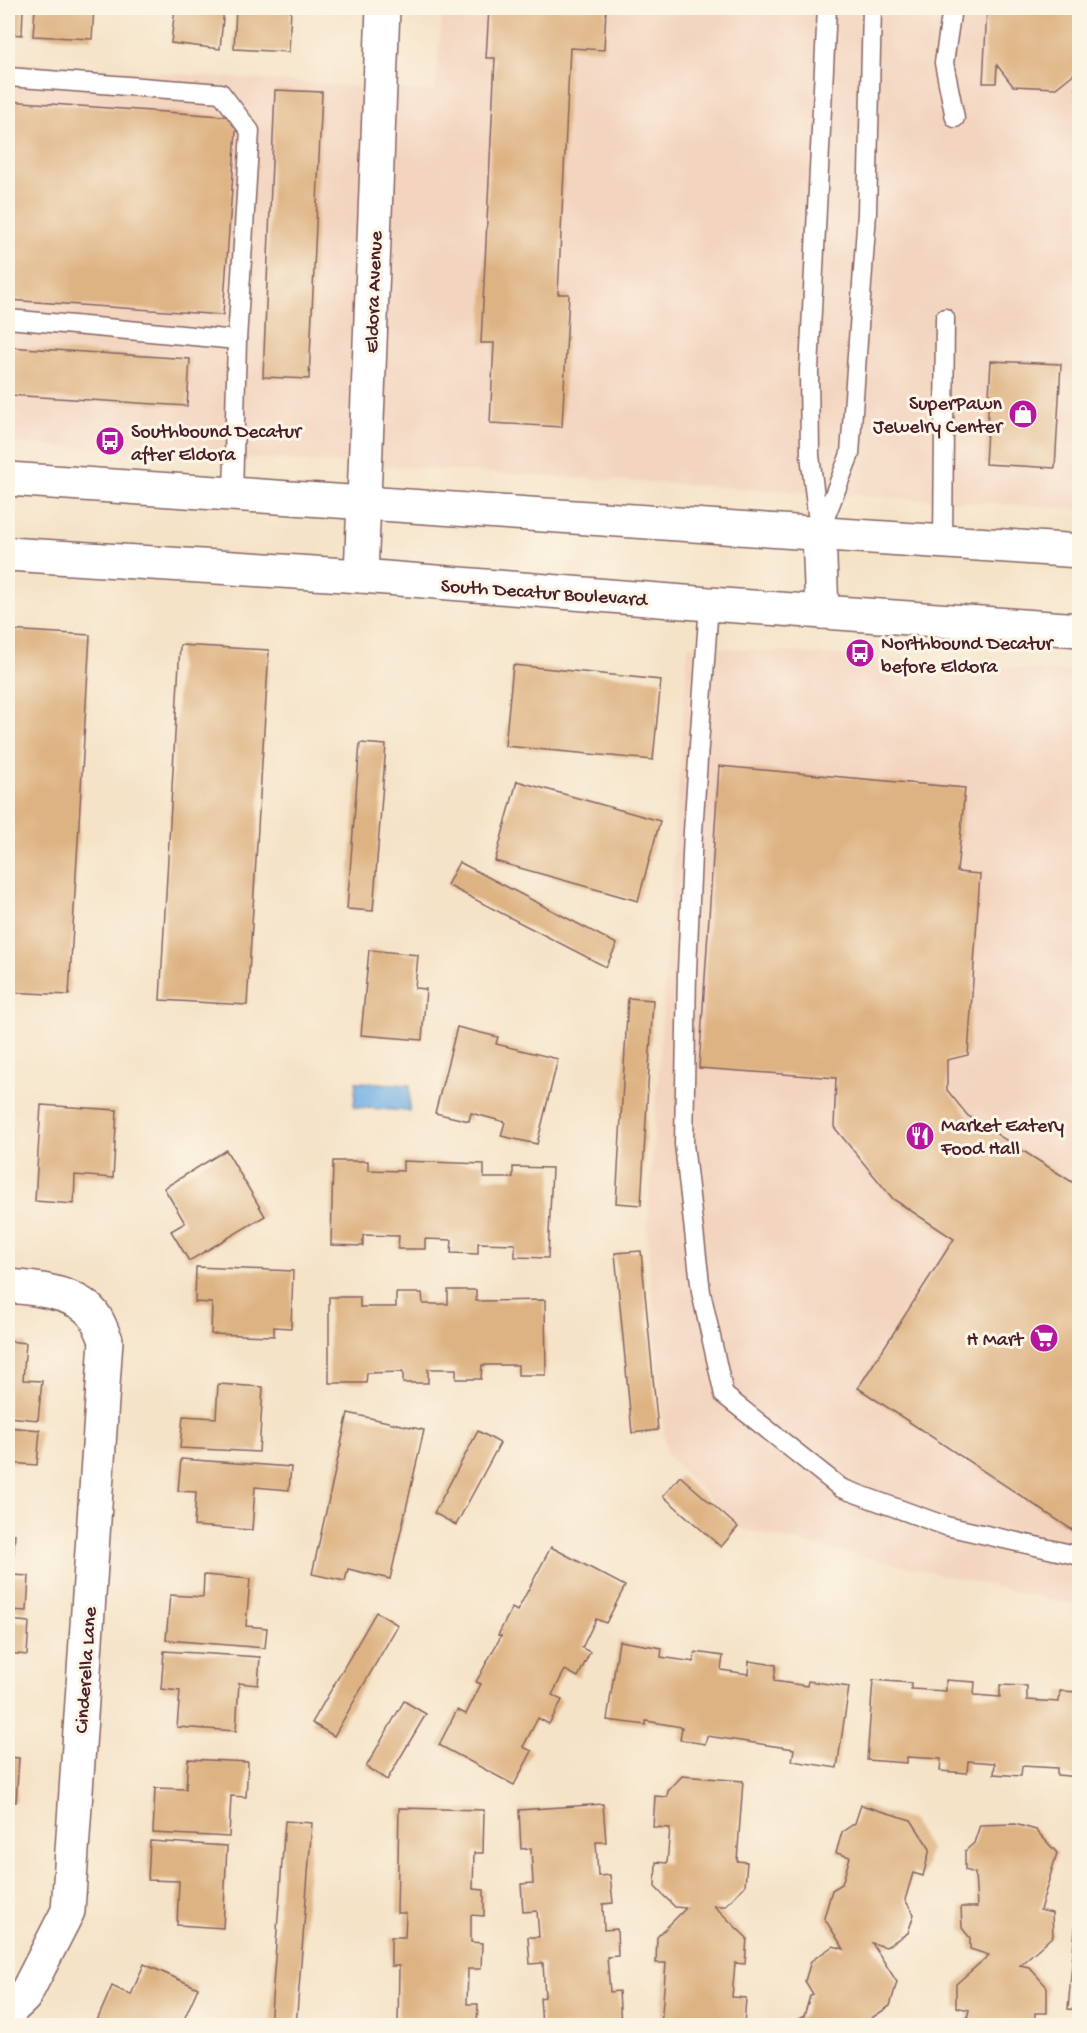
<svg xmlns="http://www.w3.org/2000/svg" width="1087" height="2033" viewBox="0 0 1087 2033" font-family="'Gochi Hand',sans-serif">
<rect width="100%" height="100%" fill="#fcf5e5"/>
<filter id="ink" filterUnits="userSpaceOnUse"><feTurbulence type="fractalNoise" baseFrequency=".0167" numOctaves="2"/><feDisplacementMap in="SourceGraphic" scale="12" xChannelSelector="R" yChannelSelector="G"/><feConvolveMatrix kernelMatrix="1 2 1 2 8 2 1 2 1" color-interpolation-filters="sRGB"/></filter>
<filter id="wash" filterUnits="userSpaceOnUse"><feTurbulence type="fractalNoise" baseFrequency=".008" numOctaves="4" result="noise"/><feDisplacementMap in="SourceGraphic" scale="24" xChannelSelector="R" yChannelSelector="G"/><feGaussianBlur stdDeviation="1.35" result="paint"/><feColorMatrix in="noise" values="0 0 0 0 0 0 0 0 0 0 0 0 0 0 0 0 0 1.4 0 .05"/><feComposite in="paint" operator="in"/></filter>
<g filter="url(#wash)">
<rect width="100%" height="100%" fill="#f5e3c8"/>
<g fill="#f3d4bf">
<path d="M443,8H1079V509L8,443V62L435,92Z"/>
<path d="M688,645L1079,672V1606L738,1528L666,1454L647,1235Z"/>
</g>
<path fill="#72b1e5" stroke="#5e6888" stroke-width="1.5" d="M356,1082L410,1085L409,1111L354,1107Z"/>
<g id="blocks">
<g fill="#deb383">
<path d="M8,8H23L22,35L8,34Z"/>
<path d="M35,8H94L92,39L33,36Z"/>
<path d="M175,8H224L220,49L171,43Z"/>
<path d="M236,8H291L289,52L234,49Z"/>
<path d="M489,8H606L604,50L570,48L558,294H569L562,427L490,423L494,343H481L495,58H486Z"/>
<path d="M987,8H1080V89H1076V72L1056,88L1013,86L997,65L996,83H983Z"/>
<path d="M275,90L322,92L309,379L263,377Z"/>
<path d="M8,101L237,117L223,315L8,300Z"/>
<path d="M8,347L190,359L187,406L8,395Z"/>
<path d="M991,361L1061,364L1055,468L985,464Z"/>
<path d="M8,630L90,635L69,995L8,992Z"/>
<path d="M180,645L269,650L247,1005L160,1000Z"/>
<path d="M513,665L661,680L653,760L505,746Z"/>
<path d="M360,743L386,745L373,911L347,909Z"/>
<path d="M719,766L965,788L957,872L980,874L968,1055L947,1060V1090L968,1116L1080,1187V1535L858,1388L954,1239L893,1199L834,1127L836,1078L699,1068Z"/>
<path d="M517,781L660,821L638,901L495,861Z"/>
<path d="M459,862L617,944L606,967L447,885Z"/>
<path d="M369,950L418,955L415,988L426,989L422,1040L361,1035Z"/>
<path d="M628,998L653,1000L641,1205L616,1203Z"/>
<path d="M457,1027L498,1037L496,1044L558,1059L537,1144L501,1136L505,1122L471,1113L469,1121L435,1113Z"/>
<path d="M41,1105L117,1110L113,1178L75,1175L74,1204L35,1201Z"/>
<path d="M8,1126L12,1127L9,1158H8Z"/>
<path d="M226,1150L265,1216L189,1261L171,1231L185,1223L164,1188Z"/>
<path d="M333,1161H368V1170L403,1171V1161L484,1164V1178H513V1167L552,1168L548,1258L515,1257V1244L478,1243V1254L451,1253L452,1240L425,1239V1249H398L399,1236L363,1235V1246L331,1245Z"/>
<path d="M641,1251L658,1430L632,1433L615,1253Z"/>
<path d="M196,1267L293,1271L291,1328L274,1327V1336L211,1334L212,1303L195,1302Z"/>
<path d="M448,1290H476V1301L545,1300L546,1375H518V1365H482L481,1379H456V1369H428V1383H403V1372L367,1373L366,1383H329V1297H360V1307H396V1293H422L423,1304H448Z"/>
<path d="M8,1341L26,1343L23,1380L42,1381L38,1420L8,1417Z"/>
<path d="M218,1384L263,1387L259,1452L180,1448L183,1416L216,1418Z"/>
<path d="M348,1413L424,1430L390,1579L348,1569L345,1581L312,1574Z"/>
<path d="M8,1427L40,1430L37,1465L8,1463Z"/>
<path d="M478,1431L500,1443L456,1525L434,1513Z"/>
<path d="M181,1459L291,1467L289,1490L255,1487L252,1530L194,1526L196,1492L178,1491Z"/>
<path d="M680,1476L738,1527L721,1547L663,1496Z"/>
<path d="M8,1534H15L12,1575L29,1576L27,1611L8,1610Z"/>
<path d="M551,1547L625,1586L606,1623L596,1619L582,1648L590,1652L578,1677L565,1670L552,1695L562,1700L549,1724L538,1718L523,1747L532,1751L514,1785L439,1745L457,1710L466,1714L481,1684L476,1682L501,1636L498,1635L512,1608L517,1611Z"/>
<path d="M204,1575L250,1579L246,1626L267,1628L265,1648L166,1640L170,1595L203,1597Z"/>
<path d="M376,1612L398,1625L334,1736L312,1723Z"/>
<path d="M8,1620L29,1622L27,1655L8,1653Z"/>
<path d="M619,1641L662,1648L661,1657L694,1662L695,1652L723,1656L721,1670L748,1674L749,1661L776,1665L774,1681L807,1686L808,1681L849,1687L837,1768L792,1761L794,1749L707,1736L705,1744L680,1740L682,1727L646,1721V1725L607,1720Z"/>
<path d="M164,1651L260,1657L258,1685L239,1683L236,1731L177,1727L180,1691L161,1689Z"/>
<path d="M873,1680L911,1683V1689L946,1691V1680L975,1682L974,1695L1000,1697V1685L1027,1686V1700L1059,1702L1060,1691L1080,1692V1777L1057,1775V1768L1022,1766L1021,1776L994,1774L995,1763L968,1761L967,1773L940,1771L941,1759L907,1757V1763L867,1760Z"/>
<path d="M404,1701L426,1714L387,1780L366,1767Z"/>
<path d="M8,1757L19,1758L16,1802H8Z"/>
<path d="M188,1759L248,1762L246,1797L231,1796L229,1837L153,1833L155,1788L186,1789Z"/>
<path d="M682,1776L743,1781L737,1861L747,1862L745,1886L725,1906H714L747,1938L745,1964L735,1963L732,1997L746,1998L744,2026H661L666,1963H656L657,1937L686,1908L675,1907L655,1887L656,1862L667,1863L670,1828L653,1827L655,1796L667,1797L668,1791Z"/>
<path d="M603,1804L606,1842H596L598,1876L610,1875L613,1903L603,1904L604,1930L617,1929L618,1956L607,1957L610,1992L619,1991L621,2026H542L540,1998L545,1997L543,1963L530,1964L528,1937H539L537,1911L523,1912L521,1884L533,1883L531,1848L521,1849L519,1810Z"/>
<path d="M861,1805L911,1820L930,1849L923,1876L913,1873L905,1900L914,1914L908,1933L886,1947L872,1943L897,1982L890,2006L864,2023L866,2026H796L798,2019L804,2016L810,1996L813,1994L805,1981L811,1961L833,1946L844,1949L824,1918L832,1890L842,1884L850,1857L836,1853L842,1832L855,1823Z"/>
<path d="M399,1808L484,1810L483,1853H474L473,1889L484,1890V1916L471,1915V1942L482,1943L481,1969H468L467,2004H478L477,2026H398L399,1966H391V1937H405L406,1913H397Z"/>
<path d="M285,1821L312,1823L296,2026H270Z"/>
<path d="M1015,1824L1036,1830L1057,1853L1040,1910L1052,1913L1053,1936L1020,1965L1029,1967L1047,1987V2013H1035V2026H965L969,2010L956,2007V1984L989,1955L970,1949V1938L962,1928L961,1907H977L975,1873L965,1870V1851L974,1843L980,1825Z"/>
<path d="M150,1841L227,1846L223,1928L177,1925L179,1881L148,1880Z"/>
<path d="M1078,1896H1080V2010L1068,2009Z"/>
<path d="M144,1964L198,1988L181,2026H101L96,2023L112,1986L131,1995Z"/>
</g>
</g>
</g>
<g filter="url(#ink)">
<use href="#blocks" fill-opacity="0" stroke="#866462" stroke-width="1.5"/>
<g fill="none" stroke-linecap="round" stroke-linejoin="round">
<g stroke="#866462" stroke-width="21">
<g id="service">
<path d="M952,8L944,63L955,118"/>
<path d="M8,77L221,93L250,131L237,340L233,495"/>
<path d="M8,319L237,340"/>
<path d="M819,530L810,455L809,370L827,8"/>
<path d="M819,533L850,454L867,213L872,8"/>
<path d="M943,542L945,318"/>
<path d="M709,604L693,831L687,971L684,1144L701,1292L724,1395L841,1488L946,1526L1080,1556"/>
</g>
</g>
<g stroke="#866462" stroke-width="36">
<g id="minor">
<path d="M361,576L383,8"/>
<path d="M8,1286C33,1288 76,1292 93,1314C99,1321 102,1332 106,1340L68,1911L24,1997L8,2012"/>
</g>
</g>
<g stroke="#866462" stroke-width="36">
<g id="primary">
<path d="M8,479L1080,551"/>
<path d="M819,533L822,612"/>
<path d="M8,554L361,576L709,604L1080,630"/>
</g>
</g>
<use href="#service" stroke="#fff" stroke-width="18"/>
<use href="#minor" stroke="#fff" stroke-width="33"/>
<use href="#primary" stroke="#fff" stroke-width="33"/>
</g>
</g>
<defs>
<g id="shop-disc" transform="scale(1.5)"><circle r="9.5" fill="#b5179e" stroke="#fcf5e5"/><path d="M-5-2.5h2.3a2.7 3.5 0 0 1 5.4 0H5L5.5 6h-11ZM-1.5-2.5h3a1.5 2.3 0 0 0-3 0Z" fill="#fff"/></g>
<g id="bus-disc" transform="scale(1.5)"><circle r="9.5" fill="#b5179e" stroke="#fcf5e5"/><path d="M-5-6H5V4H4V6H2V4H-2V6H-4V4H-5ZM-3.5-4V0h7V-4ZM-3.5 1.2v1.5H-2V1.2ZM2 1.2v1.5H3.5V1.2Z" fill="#fff"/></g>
<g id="restaurant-disc" transform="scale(1.5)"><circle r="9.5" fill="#b5179e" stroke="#fcf5e5"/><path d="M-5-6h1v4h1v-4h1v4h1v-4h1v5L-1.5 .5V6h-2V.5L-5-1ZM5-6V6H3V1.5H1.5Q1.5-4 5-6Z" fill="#fff"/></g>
<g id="supermarket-disc" transform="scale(1.5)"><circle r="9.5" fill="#b5179e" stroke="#fcf5e5"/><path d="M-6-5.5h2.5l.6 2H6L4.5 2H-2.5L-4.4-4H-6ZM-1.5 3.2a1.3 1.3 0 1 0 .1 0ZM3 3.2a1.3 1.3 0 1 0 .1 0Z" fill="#fff"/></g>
</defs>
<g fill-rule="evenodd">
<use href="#shop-disc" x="1023" y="414"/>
<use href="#bus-disc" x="110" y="441"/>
<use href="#bus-disc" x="860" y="653"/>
<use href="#restaurant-disc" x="920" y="1136"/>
<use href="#supermarket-disc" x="1044" y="1338"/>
</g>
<g text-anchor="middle" stroke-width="6" stroke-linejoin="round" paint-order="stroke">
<g font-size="20" fill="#4a1f2b" stroke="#fcf5e5">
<text transform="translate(372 292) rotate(-88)" y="7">Eldora Avenue</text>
<text transform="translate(544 591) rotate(4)" y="7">South Decatur Boulevard</text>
<text transform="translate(84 1670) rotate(-86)" y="7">Cinderella Lane</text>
</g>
<g font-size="20" fill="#4a1f2b" stroke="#fcf5e5" text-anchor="start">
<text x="1002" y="409" text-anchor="end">SuperPawn<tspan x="1002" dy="23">Jewelry Center</tspan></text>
<text x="131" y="437">Southbound Decatur<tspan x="131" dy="23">after Eldora</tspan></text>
<text x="881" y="649">Northbound Decatur<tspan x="881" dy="23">before Eldora</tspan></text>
<text x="941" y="1131">Market Eatery<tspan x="941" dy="23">Food Hall</tspan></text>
<text x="1023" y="1345" text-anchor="end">H Mart</text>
</g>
</g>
<rect width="1087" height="2033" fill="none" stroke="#fcf5e5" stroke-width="30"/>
</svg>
